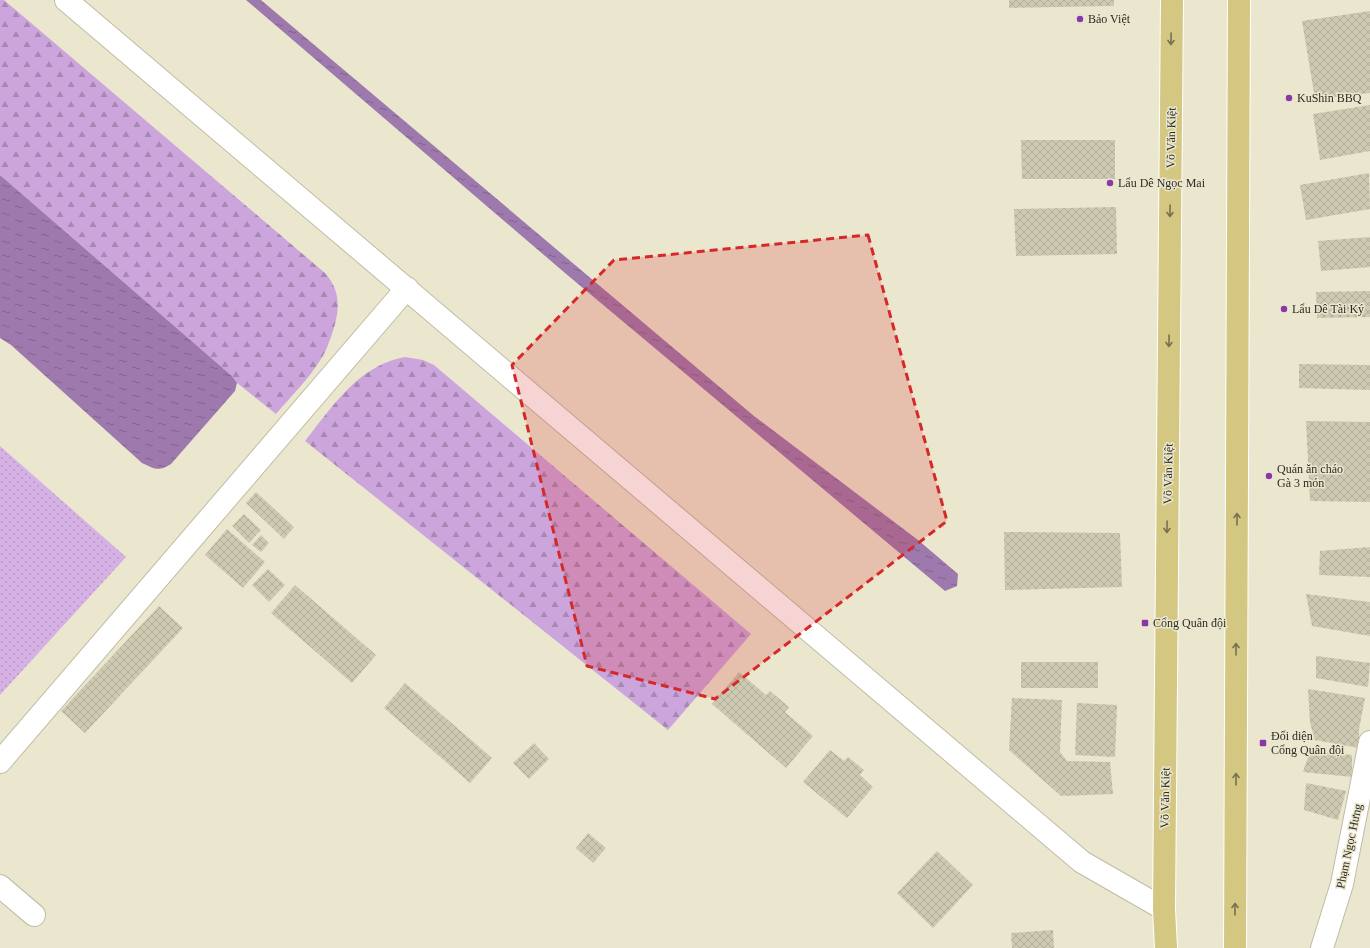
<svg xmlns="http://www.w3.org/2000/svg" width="1370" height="948" viewBox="0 0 1370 948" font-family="Georgia,serif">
<defs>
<pattern id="grass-dots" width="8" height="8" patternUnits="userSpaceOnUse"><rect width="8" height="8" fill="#d6b1e5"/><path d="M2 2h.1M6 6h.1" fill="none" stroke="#b898c4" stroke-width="1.8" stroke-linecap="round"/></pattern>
<pattern id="forest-firs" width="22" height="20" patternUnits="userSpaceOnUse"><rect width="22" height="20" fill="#cda5dd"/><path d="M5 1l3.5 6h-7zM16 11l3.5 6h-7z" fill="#a787b3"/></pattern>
<pattern id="water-ripples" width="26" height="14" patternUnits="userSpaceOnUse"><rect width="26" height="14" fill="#9e79ad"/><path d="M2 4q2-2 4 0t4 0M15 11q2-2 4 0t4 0" fill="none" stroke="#81638c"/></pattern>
<pattern id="building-cross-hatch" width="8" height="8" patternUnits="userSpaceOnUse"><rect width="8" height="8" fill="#cecab2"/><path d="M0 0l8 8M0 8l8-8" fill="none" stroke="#b1ae99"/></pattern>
</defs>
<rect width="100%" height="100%" fill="#ebe7cf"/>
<path fill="url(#grass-dots)" d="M0,446L126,557L0,695Z"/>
<g fill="url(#forest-firs)">
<path d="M0,0H4L325,273C343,293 339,314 331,337C328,344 326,352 321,359C309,379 291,396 276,414L237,383L232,376L0,175Z"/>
<path d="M405,357L423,360L434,365L751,634L668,730L305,441C329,411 353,374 390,361C395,359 400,358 405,357Z"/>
</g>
<g fill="url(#water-ripples)">
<path d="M246,0H261L754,416L918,540L958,574L957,586L945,591L565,273Z"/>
<path d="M0,175L232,376L237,383L235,391L171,464C158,472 155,469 142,463L11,345L0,338Z"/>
</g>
<g fill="url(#building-cross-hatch)">
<path d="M1009,0H1114V6L1009,8Z"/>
<path d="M1370,11V93L1315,99L1302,21Z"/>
<path d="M1370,105V151L1320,160L1313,114Z"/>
<path d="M1021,140H1115V179H1022Z"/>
<path d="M1369,173L1370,209L1306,220L1300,185Z"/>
<path d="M1116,207L1117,254L1016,256L1014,209Z"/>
<path d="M1370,237V267L1321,271L1318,241Z"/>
<path d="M1370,291V317L1317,318L1316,292Z"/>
<path d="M1299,364L1370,365V390L1299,388Z"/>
<path d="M1306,421L1370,422V502L1310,501Z"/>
<path d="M256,492L294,527L284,539L246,503Z"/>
<path d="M244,514L261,530L249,543L232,526Z"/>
<path d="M227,529L265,562L243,588L205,555Z"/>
<path d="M1004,532L1120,533L1122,587L1005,590Z"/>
<path d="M261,535L269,543L261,552L252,545Z"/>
<path d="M1370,547V577L1319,575L1320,551Z"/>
<path d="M268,569L285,585L269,602L252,585Z"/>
<path d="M295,585L376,655L352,683L271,613Z"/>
<path d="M1306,594L1370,602V636L1312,626Z"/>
<path d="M159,606L183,628L85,733L61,711Z"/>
<path d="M1316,656L1370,663L1368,687L1316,678Z"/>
<rect x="1021" y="662" width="77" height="26"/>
<path d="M739,672L766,695L770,691L789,707L785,712L813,736L786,768L712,704Z"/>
<path d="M405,683L492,758L470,783L384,708Z"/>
<path d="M1308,689L1365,698L1359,729V748L1315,740L1310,723Z"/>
<path d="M1012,698L1062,700L1060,752L1067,761L1110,762L1113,794L1061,796L1009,750Z"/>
<path d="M1077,703L1117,705L1115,757L1075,755Z"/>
<path d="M534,743L549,759L529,779L513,763Z"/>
<path d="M830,750L844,761L848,757L864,770L860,775L873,787L847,818L803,782Z"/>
<path d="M1310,751L1352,755V777L1303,772Z"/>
<path d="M1306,783L1346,791L1338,820L1304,810Z"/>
<path d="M588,833L606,848L593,863L576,848Z"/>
<path d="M937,851L973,885L933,928L897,893Z"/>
<path d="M1053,930L1054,948H1012L1011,933Z"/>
</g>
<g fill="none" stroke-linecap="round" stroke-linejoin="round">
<g stroke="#bfbba4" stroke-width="24">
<g id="minor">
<path d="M66,0L1082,862L1164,909"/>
<path d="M0,762L407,288"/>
<path d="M0,886L34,915"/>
<path d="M1322,948L1342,884L1370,742"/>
</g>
</g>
<g stroke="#fff" stroke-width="24">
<g id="major">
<path d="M1166,948L1164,909L1172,0"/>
<path d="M1235,948L1239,0"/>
</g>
</g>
<use href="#minor" stroke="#fff" stroke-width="22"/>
<use href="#major" stroke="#d3c782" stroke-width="22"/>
</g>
<defs><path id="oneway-shaft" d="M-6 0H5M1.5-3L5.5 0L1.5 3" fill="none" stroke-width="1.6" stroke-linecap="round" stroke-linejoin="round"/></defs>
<g stroke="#77714d">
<use href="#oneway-shaft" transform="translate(1171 39) rotate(91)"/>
<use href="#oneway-shaft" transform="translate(1170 211) rotate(91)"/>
<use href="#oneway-shaft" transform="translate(1169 341) rotate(91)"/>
<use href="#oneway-shaft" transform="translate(1237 519) rotate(-90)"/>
<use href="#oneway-shaft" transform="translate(1167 527) rotate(91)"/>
<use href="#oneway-shaft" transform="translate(1236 649) rotate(-90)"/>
<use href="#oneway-shaft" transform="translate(1236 779) rotate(-90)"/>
<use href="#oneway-shaft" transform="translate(1235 909) rotate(-90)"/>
</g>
<path fill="#d62828" fill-opacity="0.2" stroke="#d62828" stroke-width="3" stroke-dasharray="8 5" stroke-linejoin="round" d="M868,235L947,521L715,699L587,666L512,365L614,260Z"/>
<g fill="#8a38a7" stroke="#ebe7cf" stroke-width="1.5">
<circle cx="1080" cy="19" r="4"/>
<circle cx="1289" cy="98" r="4"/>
<circle cx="1110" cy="183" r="4"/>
<circle cx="1284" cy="309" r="4"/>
<circle cx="1269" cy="476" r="4"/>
<rect x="1141" y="619" width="8" height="8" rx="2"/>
<rect x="1259" y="739" width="8" height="8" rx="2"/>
</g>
<g text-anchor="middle" stroke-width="3" stroke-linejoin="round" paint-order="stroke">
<g font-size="12" fill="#2c2b22" stroke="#ebe7cf" text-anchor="start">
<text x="1088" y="23">Bảo Việt</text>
<text x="1297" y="102">KuShin BBQ</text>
<text x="1118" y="187">Lẩu Dê Ngọc Mai</text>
<text x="1292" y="313">Lẩu Dê Tài Ký</text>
<text x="1277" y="473">Quán ăn cháo<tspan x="1277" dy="14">Gà 3 món</tspan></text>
<text x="1153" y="627">Cổng Quân đội</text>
<text x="1271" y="740">Đối diện<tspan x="1271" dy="14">Cổng Quân đội</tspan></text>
</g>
<g font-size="12" fill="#2c2b22" stroke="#ebe7cf">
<text transform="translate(1171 138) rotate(-89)" y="4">Võ Văn Kiệt</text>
<text transform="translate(1168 474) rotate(-89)" y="4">Võ Văn Kiệt</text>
<text transform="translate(1165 798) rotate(-89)" y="4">Võ Văn Kiệt</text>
<text transform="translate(1349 846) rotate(-78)" y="4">Phạm Ngọc Hưng</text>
</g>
</g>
</svg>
